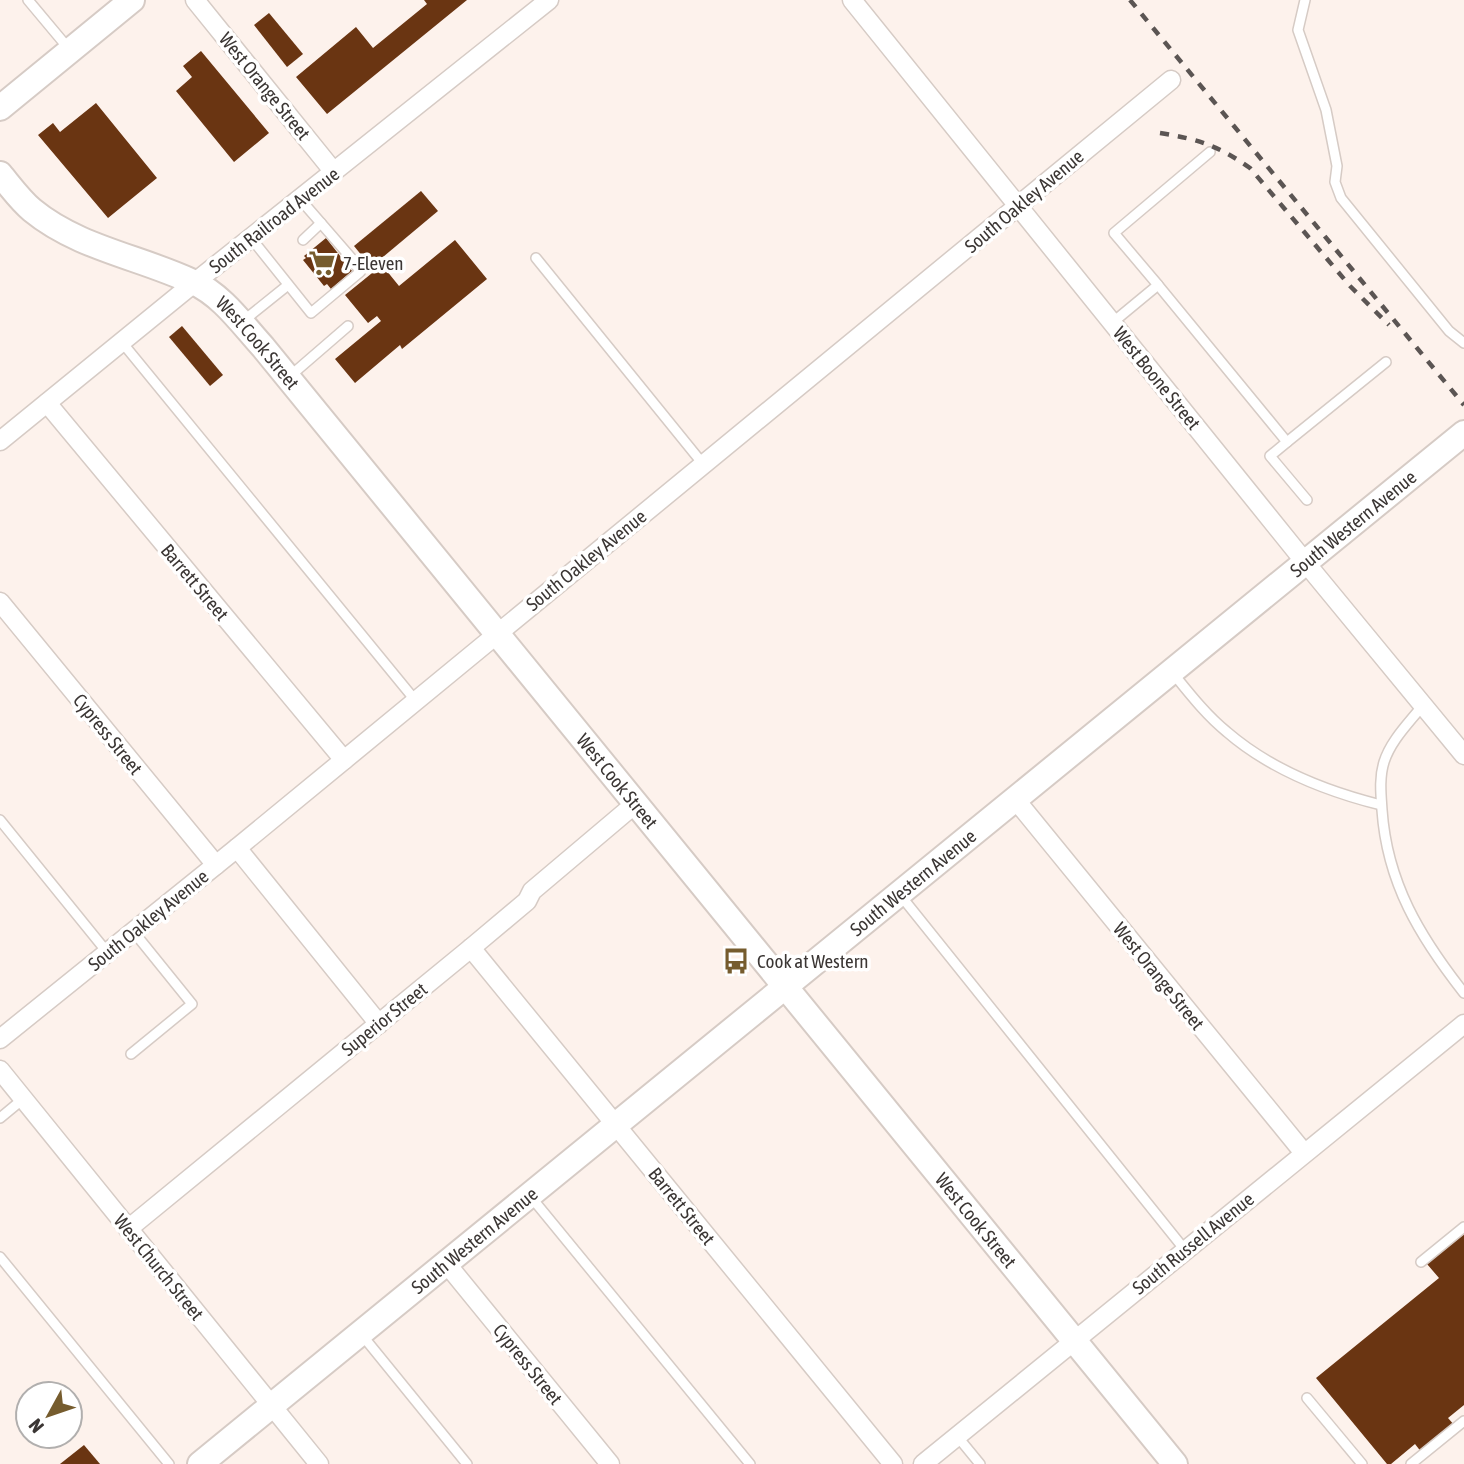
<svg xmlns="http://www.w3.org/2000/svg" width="1464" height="1464" viewBox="0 0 1464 1464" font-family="'Asap Condensed',sans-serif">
<rect width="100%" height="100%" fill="#fdf2ec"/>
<g fill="#6a3512">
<path d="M424,0H467L327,114L296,77L356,27L373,48L427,4Z"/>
<path d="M269,13L303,54L287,67L254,25Z"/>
<path d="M201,51L269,133L234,162L176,91L192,77L183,66Z"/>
<path d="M96,103L157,178L108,218L38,135L53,123L60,132Z"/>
<path d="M421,191L438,211L371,267L354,246Z"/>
<path d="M326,238L352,271L331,289L327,284L324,286L303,260L306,258L304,256Z"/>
<path d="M455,240L487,279L402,349L400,345L355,383L335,359L381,321L377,316L368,323L345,295L382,265L399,286Z"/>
<path d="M182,326L223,375L210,386L169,337Z"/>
<path d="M1464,1234V1405L1448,1418L1455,1426L1422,1453L1415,1444L1391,1464H1387L1316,1378L1439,1278L1427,1264Z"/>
<path d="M84,1445L100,1464H60Z"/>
</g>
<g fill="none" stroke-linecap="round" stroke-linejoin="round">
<g stroke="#d6cbc5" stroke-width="12">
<g id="lane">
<path d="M28,0L69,49"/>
<path d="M1305,0L1298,30L1326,110L1337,166L1335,182L1341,198L1449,331L1464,343"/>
<path d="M251,238L311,313L360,272L353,260L300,199"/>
<path d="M303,240L321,223"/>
<path d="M536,258L703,464"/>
<path d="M1158,285L1287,442L1270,456L1307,500"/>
<path d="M242,322L288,285"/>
<path d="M1112,323L1158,285L1114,233L1210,152"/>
<path d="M125,346L415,700"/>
<path d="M289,377L348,326"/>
<path d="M1287,442L1386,362"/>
<path d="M1172,672C1189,693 1206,715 1227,732C1271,770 1325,791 1381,805"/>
<path d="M1423,705C1409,723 1391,740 1384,762C1379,778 1381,795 1382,810C1387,883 1420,937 1464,993"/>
<path d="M0,820L107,952"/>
<path d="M901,896L1185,1250"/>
<path d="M131,1054L192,1004L133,931"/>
<path d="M0,1118L23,1099"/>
<path d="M531,1197L750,1464"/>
<path d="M0,1257L169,1464"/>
<path d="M1421,1262L1464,1227"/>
<path d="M362,1335L467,1464"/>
<path d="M1307,1398L1362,1464"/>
<path d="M957,1436L980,1464"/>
<path d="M1411,1464L1464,1421"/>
</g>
</g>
<g stroke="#d6cbc5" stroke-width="21">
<g id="street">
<path d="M195,0L334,172"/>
<path d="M852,0L1305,562L1464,755"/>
<path d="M47,403L344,760"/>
<path d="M0,441L194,283L549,0"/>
<path d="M0,602L216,865"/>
<path d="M1015,799L1304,1153"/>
<path d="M237,848L379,1024"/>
<path d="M471,948L893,1464"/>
<path d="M0,1039L237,848L1171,80"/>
<path d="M0,1070L319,1464"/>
<path d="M128,1229L471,948L527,901L532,891L635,804"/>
<path d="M446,1263L610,1464"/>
<path d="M923,1464L1464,1024"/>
</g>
</g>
<g stroke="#d6cbc5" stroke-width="28">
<g id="secondary">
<path d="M0,108L132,0"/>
<path id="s1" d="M0,174C10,186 20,200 32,210C78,248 140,257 193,282C222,295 242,324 263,347L1175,1464"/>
<path id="s2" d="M200,1464L1464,433"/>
</g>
</g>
<use href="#lane" stroke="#fff" stroke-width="9"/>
<use href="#street" stroke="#fff" stroke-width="18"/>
<use href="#secondary" stroke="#fff" stroke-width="24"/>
<g stroke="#5b5553" stroke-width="4.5" stroke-dasharray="9 9" stroke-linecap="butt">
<path d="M1130,0L1464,405"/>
<path d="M1160,133C1198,139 1219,146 1250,168L1350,286L1389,325"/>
</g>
</g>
<defs>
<g id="supermarket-bare" transform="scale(2.1)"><path d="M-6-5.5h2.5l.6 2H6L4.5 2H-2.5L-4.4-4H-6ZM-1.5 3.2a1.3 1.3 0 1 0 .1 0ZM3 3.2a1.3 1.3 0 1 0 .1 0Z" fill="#765c2e" stroke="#fff" stroke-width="2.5" paint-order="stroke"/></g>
<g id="bus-bare" transform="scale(2.1)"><path d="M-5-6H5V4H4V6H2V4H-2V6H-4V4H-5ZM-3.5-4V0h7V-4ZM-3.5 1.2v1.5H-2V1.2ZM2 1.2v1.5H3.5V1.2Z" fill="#765c2e" stroke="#fff" stroke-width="2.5" paint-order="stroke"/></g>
</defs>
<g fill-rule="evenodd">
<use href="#supermarket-bare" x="322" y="263"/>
<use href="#bus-bare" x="736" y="961"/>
</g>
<g text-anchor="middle" stroke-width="7" stroke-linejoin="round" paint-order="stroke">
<g font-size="19" fill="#3b3634" stroke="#fff">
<text transform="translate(265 86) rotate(51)" y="7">West Orange Street</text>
<text transform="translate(1024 201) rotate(-40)" y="7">South Oakley Avenue</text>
<text transform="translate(274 220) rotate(-38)" y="7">South Railroad Avenue</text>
<text dy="7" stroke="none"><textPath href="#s1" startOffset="315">West Cook Street</textPath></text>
<text transform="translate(1157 378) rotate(51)" y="7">West Boone Street</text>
<text dy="7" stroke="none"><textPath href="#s2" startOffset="1488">South Western Avenue</textPath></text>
<text transform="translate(586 560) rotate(-39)" y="7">South Oakley Avenue</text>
<text transform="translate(195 582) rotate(50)" y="7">Barrett Street</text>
<text transform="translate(108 734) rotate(51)" y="7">Cypress Street</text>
<text dy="7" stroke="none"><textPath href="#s1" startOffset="882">West Cook Street</textPath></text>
<text dy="7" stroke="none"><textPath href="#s2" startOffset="920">South Western Avenue</textPath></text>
<text transform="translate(148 920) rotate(-39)" y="7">South Oakley Avenue</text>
<text transform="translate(1159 976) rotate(51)" y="7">West Orange Street</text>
<text transform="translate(384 1019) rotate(-39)" y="7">Superior Street</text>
<text transform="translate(682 1206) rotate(51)" y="7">Barrett Street</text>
<text dy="7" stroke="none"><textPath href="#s1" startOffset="1449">West Cook Street</textPath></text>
<text dy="7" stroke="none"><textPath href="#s2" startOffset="354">South Western Avenue</textPath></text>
<text transform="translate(1193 1243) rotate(-39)" y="7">South Russell Avenue</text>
<text transform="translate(159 1267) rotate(51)" y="7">West Church Street</text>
<text transform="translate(528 1364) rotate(51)" y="7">Cypress Street</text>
</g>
<g font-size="19" fill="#3b3634" stroke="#fff" text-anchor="start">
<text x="343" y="270">7-Eleven</text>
<text x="757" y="968">Cook at Western</text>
</g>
</g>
<g transform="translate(49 1415) rotate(230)"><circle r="33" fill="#ffffff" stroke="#b1afae" stroke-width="2"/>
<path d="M0-5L12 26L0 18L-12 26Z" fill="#765c2e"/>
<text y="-10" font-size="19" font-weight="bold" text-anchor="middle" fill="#3b3634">N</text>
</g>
</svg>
